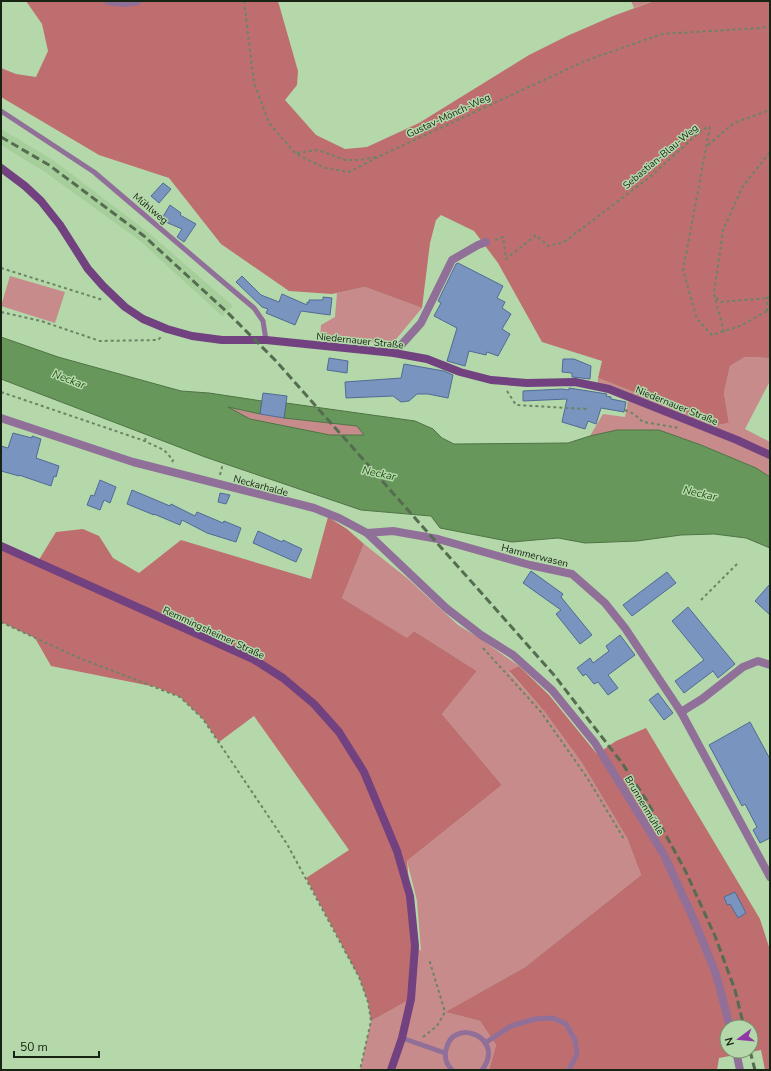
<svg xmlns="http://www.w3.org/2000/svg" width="771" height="1071" viewBox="0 0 771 1071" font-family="'Nunito Sans',sans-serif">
<rect width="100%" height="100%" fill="#b4d8aa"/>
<path fill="#a6ce9b" d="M1,129L53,160L99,195L149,233L233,306L222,316L139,240L45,172L1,145Z"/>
<g fill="#c78b8b">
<path d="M631,1H654L634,8Z"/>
<path d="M10,276L65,292L55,323L1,306Z"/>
<path d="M365,287L422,308L392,344L320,338L321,325L335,317L337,293Z"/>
<path d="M745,357L770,358V381L745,429L770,442V477L756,468L701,445L590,436L603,414L625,417L628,401L597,389L598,378L718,425L729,423L724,393L730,366Z"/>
<path d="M226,407L260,414L358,426L364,435H330L250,419Z"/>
<path d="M364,544L407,578L458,625L479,638L519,666L509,672L544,711L582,763L627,838L641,875L525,967L445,1012L480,1021L496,1045L489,1070H360L371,1021L411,999L415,946L421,951L417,901L407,861L502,785L442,714L477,671L414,631L408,639L342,598Z"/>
</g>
<g fill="#bf6e70" fill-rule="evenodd">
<path d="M26,1H278L298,71L297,85L285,100L316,135L345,149L367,147L419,123L529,55L567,36L613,16L654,1H770V358L745,357L730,366L724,393L729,423L718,425L598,378L602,361L542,342L498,263L474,231L441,215L436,220L430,243L422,308L365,287L332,294L289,291L221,244L169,178L99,155L1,97V68L16,74L36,77L48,51L42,24Z"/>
<path d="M328,517L347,529L364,544L342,598L407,638L414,631L477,671L442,714L502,785L407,861L415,946L411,999L371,1021L368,1002L359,977L306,878L349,850L254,716L219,742L203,719L180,697L156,687L51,666L35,638L1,622V546L37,563L56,532L83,529L99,536L113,558L139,573L181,540L311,579Z"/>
<path d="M519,666L549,695L597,754L616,741L646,728L760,919L770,950V1070H765L761,1050L719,1058L717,1070H489L496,1045L480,1021L445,1012L525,967L641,875L627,838L582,763L544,711L509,671ZM727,1027H751V1051H727Z"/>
</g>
<path fill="#67975a" stroke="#4f7445" d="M1,337L58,357L181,391L209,393L262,401L260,414L228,407L250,419L330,435H364L357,426L284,418L286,403L415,421L433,429L442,438L454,444L568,443L590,436L617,430H659L701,445L756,468L770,477V548L746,538L714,534L681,535L637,541L585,543L558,538L512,542L440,528L431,516L361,510L205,457L1,379Z"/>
<g fill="#7894bf" stroke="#516b94">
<path d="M163,183L171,189L159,203L151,196Z"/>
<path d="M170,205L181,213L180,215L196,224L184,242L177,237L182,229L161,220Z"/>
<path d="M458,263L503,286L497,298L505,302L502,308L511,314L502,329L510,334L498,356L487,352L486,355L469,351L465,366L447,361L457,328L434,316L441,303L438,301L456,264Z"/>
<path d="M242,276L261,295L279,302L282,294L307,305V302L309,303V300H323V297L332,298L330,315L301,311L295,325L266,313L268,309L262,307L236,282Z"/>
<path d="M329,358L348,361L347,373L327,370Z"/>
<path d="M563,359H574L591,366L590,379L572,377V373L562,372Z"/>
<path d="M404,364L444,371L453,375L448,398L428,394H417L409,401L401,402L393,396L346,398L345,382L401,378Z"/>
<path d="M569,388L607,394L606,396L611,397V399L626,402L624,412L601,408L596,424L588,421L585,429L562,422L567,399L523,401V391L562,389L569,390Z"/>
<path d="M263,393L287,396L284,418L260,414Z"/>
<path d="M13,433L32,438V436L41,439L36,458L59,466L56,477L54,476L51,486L19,475V476L1,471V446L8,448Z"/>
<path d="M100,480L116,487L110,503L104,500L100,510L87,505L91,495L94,496Z"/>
<path d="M132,490L170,506L171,504L195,516L197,512L223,523L224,521L241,528L236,542L207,533L182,520L180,525L154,514V515L127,504Z"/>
<path d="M220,493L230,495L226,504L218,502Z"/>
<path d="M258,531L282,542L283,540L302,549L296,562L253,543Z"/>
<path d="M531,571L563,594L561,597L592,635L580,644L556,614L561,610L523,583Z"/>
<path d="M667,572L676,583L632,616L623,605Z"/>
<path d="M770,584V615L755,601Z"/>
<path d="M688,607L735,664L718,678L713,671L684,693L675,681L704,660L672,621Z"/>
<path d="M620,635L635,655L608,675L618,688L608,695L598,682L594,684L586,674L583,676L577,668L590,658L593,663L609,651L606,646Z"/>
<path d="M658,693L673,713L664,720L649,700Z"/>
<path d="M750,722L770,759V838L760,843L753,830L757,827L745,804L742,806L709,745Z"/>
<path d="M735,892L746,913L738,918L730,904L727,905L724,897Z"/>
</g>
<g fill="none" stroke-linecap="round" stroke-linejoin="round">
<g stroke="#6b8464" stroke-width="2" stroke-dasharray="3 3" stroke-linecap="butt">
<path d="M244,1L254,83L269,123L296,154L325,168L349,172L380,156L585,61L662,34L761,28L770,26"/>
<path d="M708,145L734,123L770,110"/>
<path d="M297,153L318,150L345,160H359L376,157"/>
<path d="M495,240L503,237L506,259L536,235L548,246L564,242L650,177L703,129L710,127L683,270L697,319L712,335L740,326L767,311"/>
<path d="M1,268L103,300"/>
<path d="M716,298L721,302L767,298"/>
<path d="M767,311V298L770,296"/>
<path d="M1,312L41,321L100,341L158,340L162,336"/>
<path d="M724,332L714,294L723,230L743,186L770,152"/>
<path d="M507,391L516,405L586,409L588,406"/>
<path d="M1,392L142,440L164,450L173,460L172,462"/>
<path d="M625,410L634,414L643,422L679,428"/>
<path d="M145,441L146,436"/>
<path d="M220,475L223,463"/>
<path d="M701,600L738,563"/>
<path d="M1,622L77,657L180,697L203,719L287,844L359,977L368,1002L371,1021L360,1070"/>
<path d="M483,648L541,712L588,779L624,839"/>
<path d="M423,1037L437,1026L445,1012L429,959"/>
</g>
<g stroke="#906f99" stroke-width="5">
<path d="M1,111L94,172L222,281L254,308L263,321L266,340"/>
<path d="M402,1038L445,1053"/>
<path d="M485,1043L511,1026L535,1019L553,1018L566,1024L575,1040L577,1054L569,1070"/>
<path d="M452,1070C447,1065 444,1058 446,1050C452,1016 507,1037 482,1070"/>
</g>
<g stroke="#906f99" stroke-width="8">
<path d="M108,1L124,3L137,1"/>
<path d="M394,353L421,323L452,260L478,245L486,242"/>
<path d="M1,418L133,462L314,508L339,518L367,533L446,608L481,635L513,655L552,690L595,743L664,855L694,920L716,974L730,1027"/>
<path d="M367,533L393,531L438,539L530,565L572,574L605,603L625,628L681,712L770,877"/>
<path d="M681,712L702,699L743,667L758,661L770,665"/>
<path d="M736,1051L740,1070"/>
</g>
<g stroke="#72417f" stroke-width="8">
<path d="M1,168L25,186L41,201L60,225L88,269L103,286L125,307L143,319L167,329L192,336L222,340H266L394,353L427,359L460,372L491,380L527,383L575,382L609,389L737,440L770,455"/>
<path d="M1,546L253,659L283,678L314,704L339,732L364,772L397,851L410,896L415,946L411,999L402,1038L391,1070"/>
</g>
<g stroke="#566c50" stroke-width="3" stroke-dasharray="8 4" stroke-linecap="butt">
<path d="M1,137L49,165L144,236L227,312L276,361L554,675L622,763L647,801L685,870L715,936L735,990L744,1027"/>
<path d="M750,1051L755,1070"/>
</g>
</g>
<g text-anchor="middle" stroke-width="3" stroke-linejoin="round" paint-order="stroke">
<g font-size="10" fill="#172413" stroke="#b4d8aa">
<text transform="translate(448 115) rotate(-25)" y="4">Gustav-Mönch-Weg</text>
<text transform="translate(660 156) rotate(-40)" y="4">Sebastian-Blau-Weg</text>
<text transform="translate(151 208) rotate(40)" y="4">Mühlweg</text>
<text transform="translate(360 340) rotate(6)" y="4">Niedernauer Straße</text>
<text transform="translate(677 405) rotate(22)" y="4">Niedernauer Straße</text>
<text transform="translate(261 485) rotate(15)" y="4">Neckarhalde</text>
<text transform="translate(535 555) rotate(14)" y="4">Hammerwasen</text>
<text transform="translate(214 632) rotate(25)" y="4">Remmingsheimer Straße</text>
<text transform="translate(645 805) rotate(59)" y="4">Brunnenmühle</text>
</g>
<g font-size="11" font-style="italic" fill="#275618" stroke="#b4d8aa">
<text transform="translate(69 379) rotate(21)" y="4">Neckar</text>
<text transform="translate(379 473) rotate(12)" y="4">Neckar</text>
<text transform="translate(700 493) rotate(13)" y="4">Neckar</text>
</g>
</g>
<rect width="771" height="1071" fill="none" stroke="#172413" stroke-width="4"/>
<g transform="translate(739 1039) rotate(254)"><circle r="19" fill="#b4d8aa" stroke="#75906e"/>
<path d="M0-3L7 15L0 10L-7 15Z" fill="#8f38a5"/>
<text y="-6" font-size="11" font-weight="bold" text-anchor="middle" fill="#172413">N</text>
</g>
<path d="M14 1051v6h85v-6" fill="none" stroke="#172413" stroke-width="2"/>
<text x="20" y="1051" font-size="12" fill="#172413" stroke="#b4d8aa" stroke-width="3" paint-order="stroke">50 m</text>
</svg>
